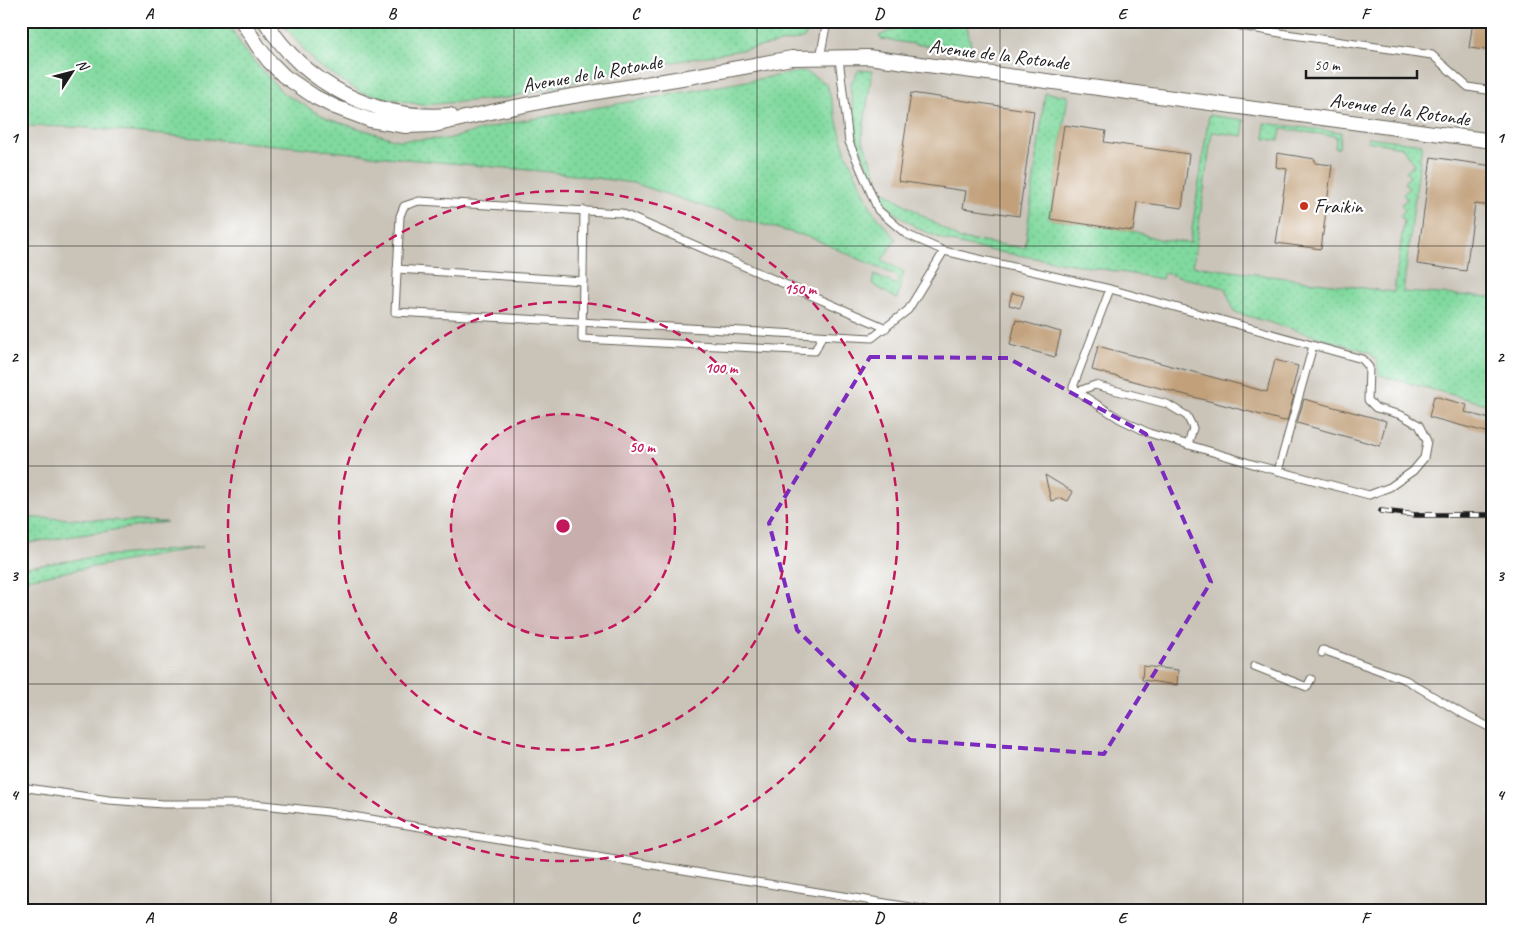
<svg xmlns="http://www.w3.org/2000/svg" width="1514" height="931" viewBox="0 0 1514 931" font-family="Caveat,sans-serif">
<defs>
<pattern id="grass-dots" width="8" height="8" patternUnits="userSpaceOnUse" patternTransform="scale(1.25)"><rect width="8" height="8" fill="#80d99e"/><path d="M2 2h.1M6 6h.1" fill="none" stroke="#6eba88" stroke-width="1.8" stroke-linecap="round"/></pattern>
</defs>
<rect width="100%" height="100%" fill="#fff"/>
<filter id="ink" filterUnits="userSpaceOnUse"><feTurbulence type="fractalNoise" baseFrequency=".02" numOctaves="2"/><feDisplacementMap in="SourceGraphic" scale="10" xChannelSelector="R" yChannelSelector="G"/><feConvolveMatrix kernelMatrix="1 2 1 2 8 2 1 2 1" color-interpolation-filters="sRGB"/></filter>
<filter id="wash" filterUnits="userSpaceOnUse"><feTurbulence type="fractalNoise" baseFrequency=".0096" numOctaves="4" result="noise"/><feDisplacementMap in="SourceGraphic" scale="20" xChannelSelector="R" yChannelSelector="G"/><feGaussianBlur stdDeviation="1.12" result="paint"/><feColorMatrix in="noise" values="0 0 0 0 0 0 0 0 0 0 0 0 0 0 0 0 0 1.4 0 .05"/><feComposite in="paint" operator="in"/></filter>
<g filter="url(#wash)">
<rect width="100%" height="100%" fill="#ede2c2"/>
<rect fill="#c9c3b8" x="21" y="21" width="1472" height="889"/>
<g fill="url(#grass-dots)" stroke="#4e7a5d">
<path d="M21,21H227L243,49L283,93L328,119L397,140L447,139L509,123L804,71L827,84L845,151L873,212L896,239L882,260L904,272L897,299L872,284L874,275L897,285L899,277L812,238L742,219L633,183L551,172L405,159L297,147L75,127L21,126Z"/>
<path d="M282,21H813L812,27L803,39L612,73L507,98L422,105L360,92L316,64L285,27Z"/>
<path d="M936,21H966L972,51L927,46L881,39L879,36L897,28Z"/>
<path d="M859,70L872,71L862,138L882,190L960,239L1025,248L1045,93L1068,96L1050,219L1133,231L1158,239L1190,243L1209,115L1244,120L1243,136L1212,132L1193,266L1394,292L1404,221L1400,215L1405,210L1401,204L1407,200L1403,194L1409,189L1404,182L1410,177L1406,171L1414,165L1402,147L1367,141L1368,137L1422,144L1403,292L1493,297V406L1379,375L1377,361L1369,352L1234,312L1225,288L1164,273L1162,279L981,249L947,241L917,228L894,212L877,192L857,138L850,84Z"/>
<path d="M1264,123L1341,132L1339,148H1335L1336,136L1281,129L1279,141L1265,139Z"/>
<path d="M21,518H42L167,522L21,544Z"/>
<path d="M203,547L21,580V568L94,557Z"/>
</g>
<g id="blocks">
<g fill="#c1a07a">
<path d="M1473,21H1493V51L1469,48Z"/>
<path d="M911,93L1034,111L1019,216L963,208L966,191L898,181Z"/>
<path d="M1064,125L1106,131L1104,142L1189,154L1182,208L1137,202L1133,231L1050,219Z"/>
<path d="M1277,153L1315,159V163L1332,165L1321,249L1276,243L1287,169L1276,167Z"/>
<path d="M1431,157L1493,166V206L1475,204L1466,271L1417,264Z"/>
<path d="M1012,293L1024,296L1020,308L1009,305Z"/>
<path d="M1016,320L1061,332L1055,357L1010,345Z"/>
<path d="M1098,346L1267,392L1275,360L1298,366L1291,395L1294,396L1287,421L1285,420L1284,421L1092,370Z"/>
<path d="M1434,396L1467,405L1465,412L1493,420V434L1429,417Z"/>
<path d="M1304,399L1386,421L1380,446L1297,423Z"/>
<path d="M1045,475L1073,492L1068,501L1061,498L1051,501Z"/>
<path d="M1143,666L1178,670L1177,685L1142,680Z"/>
</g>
</g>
</g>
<g filter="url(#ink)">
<use href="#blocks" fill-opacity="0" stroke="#656156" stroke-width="1"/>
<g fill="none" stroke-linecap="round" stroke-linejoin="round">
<g stroke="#656156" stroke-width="9">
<g id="service">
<path d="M1231,21L1241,26L1286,34L1432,55L1468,87L1493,91"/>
<path d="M820,58L827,21"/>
<path d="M839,58L849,142L878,210L906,234L944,251L1110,289L1362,359L1369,367L1368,400L1376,408L1401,415L1419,425L1427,441L1424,458L1413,471L1390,487L1369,495L1256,465L1149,433L1120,419L1087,398L1073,387L1110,289"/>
<path d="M584,210L582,339L815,351L822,336"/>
<path d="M397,269L583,281"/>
<path d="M886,328L621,213L419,201L404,206L400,216L395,312L872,338L908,310L944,251"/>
<path d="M1079,391L1095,385L1167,404L1187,416L1193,428L1188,445"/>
<path d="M1278,471L1313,346"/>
<path d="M1322,653L1323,650L1406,680L1463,714L1493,729"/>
<path d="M1254,666L1307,687L1311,679"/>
<path d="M21,787L109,800L163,804H254L328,812L928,910"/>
</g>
</g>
<g stroke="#656156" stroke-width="16">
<g id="minor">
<path d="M242,21L257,45L269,61L284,76L315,97L335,107L370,120L406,126L434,125L500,110L555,99L694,76L792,58L868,57L1493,141"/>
<path d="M265,21C304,84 376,121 450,115"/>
</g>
</g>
<use href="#service" stroke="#fff" stroke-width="7"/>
<use href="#minor" stroke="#fff" stroke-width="14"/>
<g stroke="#1c1c1c" stroke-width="5.5">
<path id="rail" d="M1381,511L1416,515H1493"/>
</g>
<use href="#rail" stroke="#fff" stroke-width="4" stroke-dasharray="11" stroke-linecap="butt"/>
</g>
</g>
<path fill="none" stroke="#7b2cbf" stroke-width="4" stroke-dasharray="10 6" stroke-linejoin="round" d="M870,357L1008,358L1146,434L1211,582L1104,754L910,740L797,630L769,523Z"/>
<path fill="none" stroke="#1c1c1c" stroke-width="1" stroke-opacity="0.55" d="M271,21V910M514,21V910M757,21V910M1000,21V910M1243,21V910M21,246H1493M21,466H1493M21,684H1493"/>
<circle cx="563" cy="526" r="112" fill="#c2185b" fill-opacity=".12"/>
<g fill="none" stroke="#c2185b" stroke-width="2.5" stroke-dasharray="9 6">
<circle cx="563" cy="526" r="112"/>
<circle cx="563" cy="526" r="224"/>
<circle cx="563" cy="526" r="335"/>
</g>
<circle fill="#c8321e" stroke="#fff" stroke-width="2" cx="1304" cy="206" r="5"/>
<g text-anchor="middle" stroke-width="4.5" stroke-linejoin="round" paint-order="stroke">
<g font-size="20" fill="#1c1c1c" stroke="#fff">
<text transform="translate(999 54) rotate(7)" y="7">Avenue de la Rotonde</text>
<text transform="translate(592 73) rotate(-10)" y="7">Avenue de la Rotonde</text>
<text transform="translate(1400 109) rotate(8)" y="7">Avenue de la Rotonde</text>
</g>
<g font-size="20" fill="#1c1c1c" stroke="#fff" text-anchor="start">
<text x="1314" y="213">Fraikin</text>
</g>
</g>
<circle cx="563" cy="526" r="8" fill="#c2185b" stroke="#fff" stroke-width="2.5"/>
<g font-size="15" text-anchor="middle" font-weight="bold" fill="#c2185b" stroke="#fff" stroke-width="4.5" stroke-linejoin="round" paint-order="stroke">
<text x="800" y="294">150 m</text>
<text x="721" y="373">100 m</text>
<text x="642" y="452">50 m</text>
</g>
<rect width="1514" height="931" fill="none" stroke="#fff" stroke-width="55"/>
<g transform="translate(72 72) rotate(54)" stroke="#ffffff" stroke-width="4" paint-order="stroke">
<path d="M0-4L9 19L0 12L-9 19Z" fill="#1c1c1c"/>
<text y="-8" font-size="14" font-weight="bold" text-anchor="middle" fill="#1c1c1c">N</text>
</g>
<path d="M1306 70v8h111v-8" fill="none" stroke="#1c1c1c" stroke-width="2.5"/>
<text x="1314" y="70" font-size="15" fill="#1c1c1c" stroke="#ffffff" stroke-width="4" paint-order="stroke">50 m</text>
<rect x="28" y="28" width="1458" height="876" fill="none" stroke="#1c1c1c" stroke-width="2"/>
<g font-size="16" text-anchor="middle" font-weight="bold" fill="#1c1c1c">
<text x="149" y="19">A</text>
<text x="392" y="19">B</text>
<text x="635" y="19">C</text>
<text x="879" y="19">D</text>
<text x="1122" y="19">E</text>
<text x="1365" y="19">F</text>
<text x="14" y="143">1</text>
<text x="1500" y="143">1</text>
<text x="14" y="362">2</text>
<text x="1500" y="362">2</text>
<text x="14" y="581">3</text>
<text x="1500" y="581">3</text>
<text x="14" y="800">4</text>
<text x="1500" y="800">4</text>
<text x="149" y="923">A</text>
<text x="392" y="923">B</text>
<text x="635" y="923">C</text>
<text x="879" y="923">D</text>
<text x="1122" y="923">E</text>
<text x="1365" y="923">F</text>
</g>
</svg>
